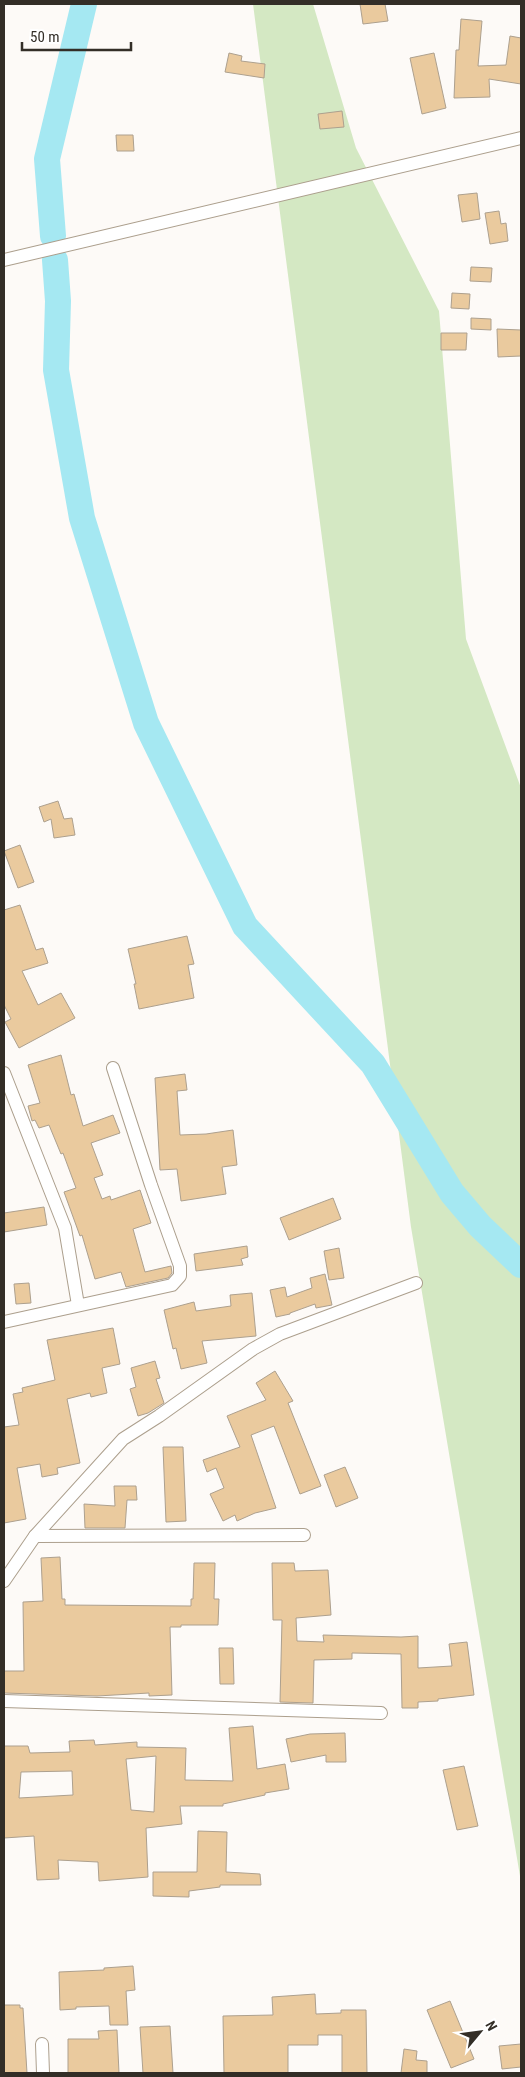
<svg xmlns="http://www.w3.org/2000/svg" width="525" height="2077" viewBox="0 0 525 2077" font-family="'Roboto Condensed',sans-serif">
<rect width="100%" height="100%" fill="#fdfaf7"/>
<path fill="#d4e8c3" d="M253,4H313L356,148L439,311L466,639L521,788V1882L411,1227Z"/>
<g fill="none" stroke-linecap="round" stroke-linejoin="round">
<g stroke="#a5e8f2" stroke-width="26">
<path d="M53,236L47,159L84,4"/>
<path d="M55,260L58,301L56,370L82,518L146,723L245,926L373,1064L452,1193L480,1226L521,1265"/>
</g>
</g>
<g fill="#eaca9e" stroke="#ada08e" fill-rule="evenodd">
<path d="M360,4H385L388,21L363,24Z"/>
<path d="M461,19L482,21L478,66L506,65L510,36L521,38V84L489,79L490,97L454,98L456,50H459Z"/>
<path d="M229,53L242,56L241,61L265,64L264,78L225,72Z"/>
<path d="M434,53L446,108L422,114L410,58Z"/>
<path d="M342,111L344,127L320,129L318,114Z"/>
<path d="M116,135H133L134,151H117Z"/>
<path d="M477,193L480,219L462,222L458,195Z"/>
<path d="M499,211L501,224L506,223L508,241L490,244L485,213Z"/>
<path d="M471,267L492,268L491,282L470,281Z"/>
<path d="M452,293L470,294L469,309L451,308Z"/>
<path d="M471,318L491,319V330L471,329Z"/>
<path d="M497,329L521,330V356L498,357Z"/>
<path d="M441,333H467L466,350H441Z"/>
<path d="M58,801L64,819L72,818L75,835L54,838L51,819L44,822L39,807Z"/>
<path d="M20,845L34,882L18,888L4,851Z"/>
<path d="M20,905L36,950L43,948L48,963L22,971L38,1005L61,993L75,1018L19,1048L5,1022L11,1019L4,1005V910Z"/>
<path d="M187,936L194,964L188,965L194,998L139,1009L134,984H136L128,949Z"/>
<path d="M61,1055L71,1095L74,1094L83,1126L113,1115L120,1133L91,1143L103,1175L94,1178L102,1199L110,1196L111,1200L140,1190L151,1223L133,1229L145,1272L171,1266L172,1273L168,1278L126,1287L121,1272L95,1279L82,1235L80,1236L64,1192L76,1188L63,1153L61,1154L49,1125L39,1128L35,1120L32,1121L28,1106L40,1103L28,1065Z"/>
<path d="M185,1074L187,1090L177,1091L180,1135L206,1134L233,1130L237,1165L222,1167L226,1194L181,1201L177,1169L160,1170L155,1078Z"/>
<path d="M333,1198L341,1219L289,1240L280,1218Z"/>
<path d="M44,1207L47,1225L4,1232V1213Z"/>
<path d="M247,1246L248,1257L241,1259L243,1265L196,1271L194,1254Z"/>
<path d="M339,1248L344,1278L329,1280L324,1251Z"/>
<path d="M325,1274L332,1305L316,1308L315,1304L290,1313V1314L276,1317L270,1290L285,1287L287,1297L312,1288L310,1278Z"/>
<path d="M29,1283L31,1303L16,1304L14,1284Z"/>
<path d="M252,1293L256,1336L202,1341L207,1363L181,1369L176,1348L173,1349L164,1310L194,1302L196,1311L231,1306L230,1295Z"/>
<path d="M113,1328L120,1364L102,1368L107,1393L91,1397L90,1393L67,1399L80,1463L57,1468L58,1474L42,1477L40,1464L17,1468L26,1519L4,1523V1427L19,1425L13,1394L23,1392L22,1388L55,1380L47,1340Z"/>
<path d="M155,1361L160,1378L156,1379L164,1403L148,1413L138,1416L130,1389L136,1387L131,1368Z"/>
<path d="M275,1371L293,1401L288,1403L321,1486L300,1494L274,1426L251,1435L276,1508L255,1513L237,1521L235,1515L223,1521L210,1494L224,1488L216,1468L207,1472L203,1460L240,1447L227,1416L266,1400L256,1383Z"/>
<path d="M163,1447H183L186,1521L166,1522Z"/>
<path d="M345,1467L358,1498L336,1507L324,1475Z"/>
<path d="M114,1486H136L137,1500H127L125,1528H85L84,1504L115,1506Z"/>
<path d="M60,1557L62,1599H65V1605L191,1606V1599H193L194,1563H215L214,1599H219L218,1625H181V1627H170L172,1695L149,1696V1693L97,1696L4,1693V1671H24L23,1602L43,1601L41,1558Z"/>
<path d="M272,1563H294L295,1571L328,1570L331,1615L296,1618L297,1641L324,1642L323,1635L401,1637L418,1636V1668L452,1666L449,1644L467,1642L474,1695L438,1699V1701L418,1702V1708H402L401,1654L352,1653V1659L314,1660L313,1703L280,1702L282,1620H273Z"/>
<path d="M219,1648H233L234,1684H220Z"/>
<path d="M253,1726L257,1769L285,1764L289,1789L265,1793V1795L223,1804V1806H180L182,1824L146,1828L148,1877L99,1881L98,1862L58,1860L59,1879L37,1880L34,1836L4,1838V1746H28L30,1753L70,1752L69,1741L94,1740L95,1745L137,1742V1747L186,1748L185,1780L233,1781L229,1728ZM156,1756L154,1812L131,1810L126,1759ZM72,1771L73,1795L19,1798L21,1772Z"/>
<path d="M345,1733L346,1762H326V1755L291,1762L286,1739L310,1734Z"/>
<path d="M464,1766L478,1826L457,1830L443,1770Z"/>
<path d="M198,1831L227,1832L226,1872L260,1874L261,1885H220V1887L189,1891V1897L153,1896V1872H197Z"/>
<path d="M133,1966L135,1990L126,1991L128,2025H110L109,2006L76,2007V2009L60,2010L59,1972L104,1970V1968Z"/>
<path d="M315,1994L316,2014L341,2013V2010H366L367,2073H342V2035H318V2045H288V2073H224L223,2016L273,2015L272,1997Z"/>
<path d="M450,2001L474,2059L451,2068L427,2010Z"/>
<path d="M4,2005H20V2008H23L27,2073H4Z"/>
<path d="M170,2026L173,2073H143L140,2027Z"/>
<path d="M117,2030L119,2073H68V2039H99L98,2031Z"/>
<path d="M521,2044V2067L502,2069L499,2046Z"/>
<path d="M404,2049L417,2051L416,2060L427,2061V2073H401Z"/>
</g>
<g fill="none" stroke-linecap="round" stroke-linejoin="round">
<g stroke="#ac9f8d" stroke-width="14">
<g id="street">
<path d="M4,260L521,138"/>
<path d="M4,1073L65,1228L78,1305"/>
<path d="M4,1322L172,1285L180,1276V1266L151,1185L113,1068"/>
<path d="M35,1536L304,1535"/>
<path d="M4,1581L35,1536L123,1439L159,1416L253,1349L280,1334L416,1283"/>
<path d="M4,1701L381,1713"/>
<path d="M42,2044L43,2073"/>
</g>
</g>
<use href="#street" stroke="#fff" stroke-width="12"/>
</g>
<rect width="525" height="2077" fill="none" stroke="#332e27" stroke-width="10"/>
<g transform="translate(480 2032) rotate(61)" stroke="#ffffff" stroke-width="4" paint-order="stroke">
<path d="M0-4L9 19L0 12L-9 19Z" fill="#332e27"/>
<text y="-8" font-size="14" font-weight="bold" text-anchor="middle" fill="#332e27">N</text>
</g>
<path d="M22 42v8h109v-8" fill="none" stroke="#332e27" stroke-width="2.5"/>
<text x="30" y="42" font-size="15" fill="#332e27" stroke="#ffffff" stroke-width="4" paint-order="stroke">50 m</text>
</svg>
